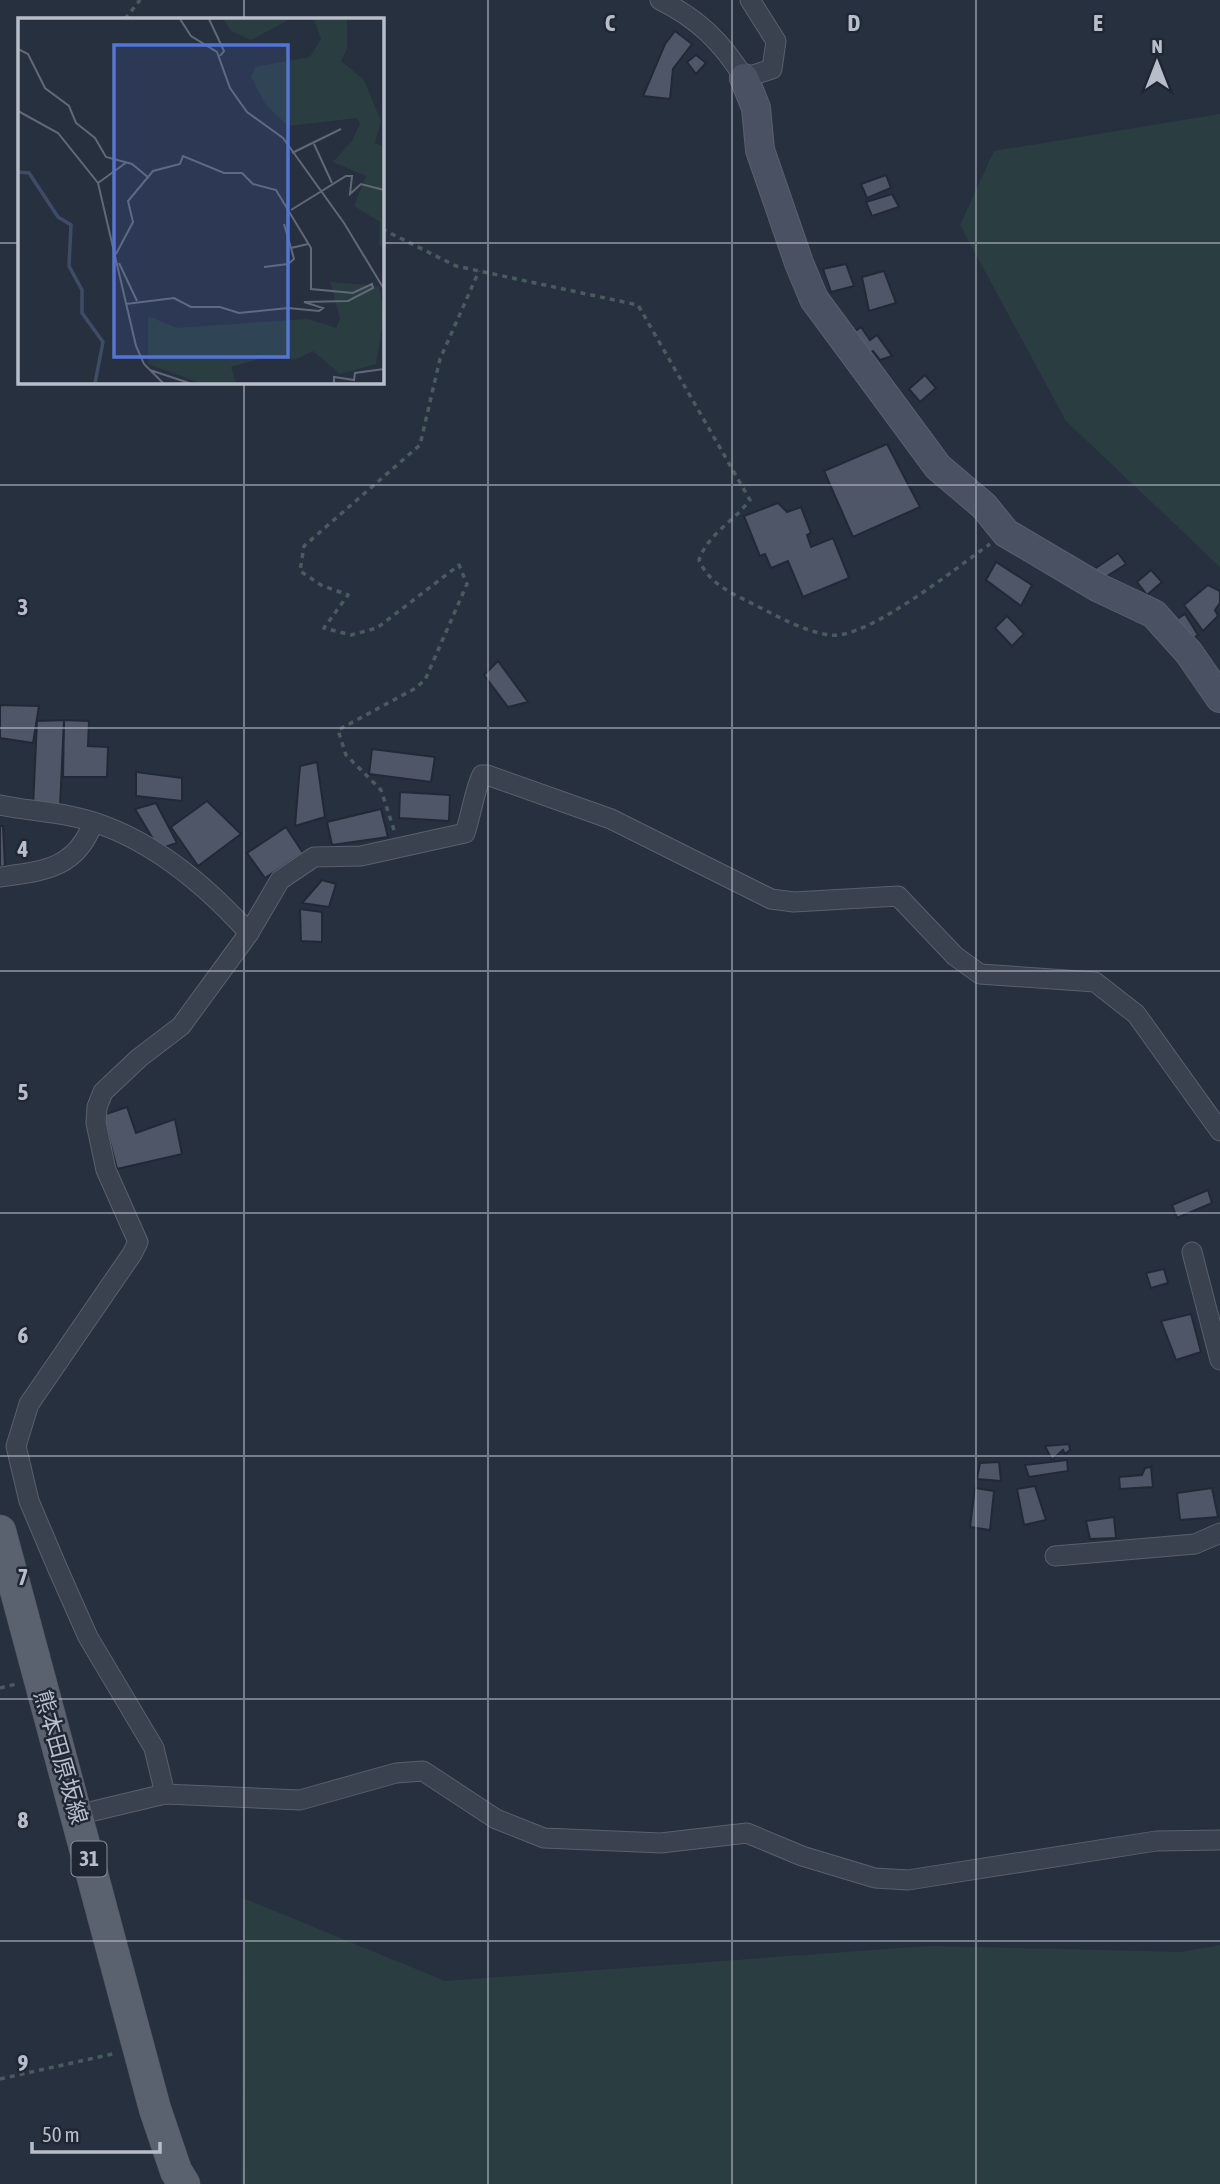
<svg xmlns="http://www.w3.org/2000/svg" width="1220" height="2184" viewBox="0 0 1220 2184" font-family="'Asap Condensed','Noto Sans JP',sans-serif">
<rect width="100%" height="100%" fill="#27303f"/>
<g fill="#2a3e41">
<path d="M1220,114V567L1066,421L960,225L994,151Z"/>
<path d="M243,1898L445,1981L929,1946L1181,1952L1220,1945V2184H241Z"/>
</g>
<g fill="#4e5668" stroke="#222936" stroke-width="2">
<path d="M675,31L692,44L673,69L670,99L643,96L665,44Z"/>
<path d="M696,55L706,63L696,74L687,62Z"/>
<path d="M886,175L891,188L867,198L861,184Z"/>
<path d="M892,194L899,207L872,216L866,202Z"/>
<path d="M846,264L854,286L831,292L823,269Z"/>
<path d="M884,271L896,303L869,311L862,277Z"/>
<path d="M861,327L870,340L877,335L892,356L880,360L873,351L865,355L834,346Z"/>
<path d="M925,375L936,388L920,402L909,389Z"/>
<path d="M887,444L920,507L853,537L824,471Z"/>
<path d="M778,503L787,512L801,507L811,533L807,535L811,547L833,538L849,578L803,597L788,561L771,568L765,554L760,556L744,516Z"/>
<path d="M1118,553L1126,564L1101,580L1090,572Z"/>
<path d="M996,562L1032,585L1021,606L986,580Z"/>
<path d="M1151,570L1162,582L1147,595L1137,582Z"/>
<path d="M1208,585L1220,591V603L1215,610L1218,616L1203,631L1184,605Z"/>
<path d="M1185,614L1198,635L1173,651L1160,630Z"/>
<path d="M1007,616L1024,634L1012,646L995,628Z"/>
<path d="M498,661L528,702L508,707L484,675Z"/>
<path d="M0,705L39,706L33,743L0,738Z"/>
<path d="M64,720L89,721L88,746L108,747L107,777H63Z"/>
<path d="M64,720L60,807H33L37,721Z"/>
<path d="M372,749L435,757L431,782L369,774Z"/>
<path d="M317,762L325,817L295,826L300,766Z"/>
<path d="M136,772L182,778V801L136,796Z"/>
<path d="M400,792L450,795L449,821L399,818Z"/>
<path d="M207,801L241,834L198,866L171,827Z"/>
<path d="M156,803L177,843L159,849L135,809Z"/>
<path d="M381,809L388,837L332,845L327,822Z"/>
<path d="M0,826H3L5,866L0,867Z"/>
<path d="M286,827L303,853L265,878L247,853Z"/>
<path d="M322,880L336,884L329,907L302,903Z"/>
<path d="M300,909L322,912V942L301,941Z"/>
<path d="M127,1107L136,1133L175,1119L182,1154L117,1169L103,1115Z"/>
<path d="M1208,1190L1212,1203L1177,1218L1172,1205Z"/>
<path d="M1164,1269L1168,1283L1151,1288L1146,1273Z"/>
<path d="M1191,1314L1201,1352L1176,1360L1161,1321Z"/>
<path d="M1069,1444L1070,1450L1065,1454L1063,1450L1052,1460L1045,1446Z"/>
<path d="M1067,1460L1068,1471L1029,1477L1025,1465Z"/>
<path d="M999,1462L1001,1481L977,1479L980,1463Z"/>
<path d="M1151,1467L1153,1487L1120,1489L1119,1477L1142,1475L1145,1468Z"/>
<path d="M1035,1486L1046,1520L1024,1525L1017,1489Z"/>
<path d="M975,1488L994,1491L990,1530L970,1527Z"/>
<path d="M1212,1488L1218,1517L1180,1520L1177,1493Z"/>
<path d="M1114,1517L1116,1538L1090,1539L1086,1521Z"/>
</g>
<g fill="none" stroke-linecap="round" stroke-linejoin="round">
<g stroke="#59606d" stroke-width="21">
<g id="street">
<path d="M660,0C697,18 722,42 744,78L772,69L776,41L750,0"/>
<path d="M0,805C23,810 47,811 70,816C141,830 202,881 249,933"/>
<path d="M0,877C43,871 76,869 93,823"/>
<path d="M1192,1252L1220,1360"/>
<path d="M1055,1556L1195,1544L1220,1533"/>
<path d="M165,1794L154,1748L88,1637L57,1567L29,1501L16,1446L29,1404L132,1254L138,1242L106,1170L96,1123L97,1107L103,1092L139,1058L181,1026L249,933L280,880L314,857L361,856L465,833C471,816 475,788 482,775H487L611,819L771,899L794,902L898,896L955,956L980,974L1095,982L1136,1014L1220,1131"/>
<path d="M77,1815L165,1794L300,1800L396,1773L423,1771L496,1819L544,1838L661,1843L747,1833L802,1856L875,1878L908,1880L1156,1841L1220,1840"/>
</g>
</g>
<g stroke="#59606d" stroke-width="30">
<path id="secondary" d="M744,78L756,108L760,150L799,263L814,299L938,467L984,506L1006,533L1099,588L1154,614L1189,653L1220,698"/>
</g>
<g stroke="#454b58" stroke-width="33">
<path id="primary" d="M0,1531L155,2109L176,2171L184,2184"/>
</g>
<g stroke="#4a5b5f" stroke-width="3.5" stroke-dasharray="5 5" stroke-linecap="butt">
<path d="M125,19L140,0"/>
<path d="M382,229L456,266L638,305L750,500C733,522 708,534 699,560C710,585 732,593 755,605C779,617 803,631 829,635C866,641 957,567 990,544"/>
<path d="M394,830L381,790L346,755L338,730L414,689L425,680L467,584L459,565L377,628L351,635L324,628L348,595L321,585L300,571L304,546L420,445L440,359L479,271"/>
<path d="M0,1688L16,1684"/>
<path d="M0,2079L117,2053"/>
</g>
<use href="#street" stroke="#3b424f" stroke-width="19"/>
<use href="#secondary" stroke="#4a5162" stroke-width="28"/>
<use href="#primary" stroke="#5a616f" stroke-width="32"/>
</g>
<path fill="none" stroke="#b8bdca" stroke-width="2" stroke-opacity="0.55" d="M244,0V19M488,0V2184M732,0V2184M976,0V2184M0,243H19M382,243H1220M244,382V2184M0,485H1220M0,728H1220M0,971H1220M0,1213H1220M0,1456H1220M0,1699H1220M0,1941H1220"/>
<g text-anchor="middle" stroke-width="5" stroke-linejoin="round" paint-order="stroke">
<rect fill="#202734" stroke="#8a909d" stroke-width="2" x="71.5" y="1841.5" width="35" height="35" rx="5"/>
<g font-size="21" font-weight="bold" fill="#b8bdca">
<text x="89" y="1866">31</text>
</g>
<g font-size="23" fill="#b8bdca" stroke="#202734">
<text transform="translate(61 1757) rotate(74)" y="8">熊本田原坂線</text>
</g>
</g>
<g transform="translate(18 18)">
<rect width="366" height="366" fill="#27303f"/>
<path d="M205,1H272L233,22L213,13ZM296,1H329V31L323,43L346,62L363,103L357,125L366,129V231L361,226L362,204L336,188L348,158L315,144L334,123L342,106L339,100L270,108L248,87L233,59L237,49L292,39L303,21ZM312,264L361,268L366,297L358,346L322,356L295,333L278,341L244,340L213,349L218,365H182L130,346V298L159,310L290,301L318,310L322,300Z" fill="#2a3e41"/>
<path fill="none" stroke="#3f4c67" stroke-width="3.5" d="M0,154L11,155L40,199L53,207L51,248L64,272V295L85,324L77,365"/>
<path fill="none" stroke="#616877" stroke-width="2" d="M162,1L173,18L199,34L212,70L229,94L265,120L326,205L366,271M191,1L206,33L202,38M0,31L10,36L27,70L51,88L58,105L77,120L88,139L114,146L131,160M0,93L40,115L80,165L118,328L126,346L145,365M296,126L314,165M274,135L323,111M80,165L109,144M273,192L328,158H334L332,176L343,166L366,172M266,206L273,230L290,226M98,236L115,204L110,183L135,153L162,146L165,138L206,155H224L235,166L258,172L293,230V271L335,275L354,266L355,270L330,283L286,284L305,290L301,293L270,290L221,295L202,289H173L156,280L108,286M101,245L119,283M246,249L270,246L276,241L273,230M132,352L171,365M316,365V359L336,362L337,355L366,351"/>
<path fill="#5375d3" fill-opacity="0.15" stroke="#5375d3" stroke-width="3.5" d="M96,27H270V339H96Z"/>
<rect width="366" height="366" fill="none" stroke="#b8bdca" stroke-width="3.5"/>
</g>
<g font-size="23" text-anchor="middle" font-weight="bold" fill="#b8bdca" stroke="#202734" stroke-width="5" stroke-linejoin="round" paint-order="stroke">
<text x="610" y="31">C</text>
<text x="854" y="31">D</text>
<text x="1098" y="31">E</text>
<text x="23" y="615">3</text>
<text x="23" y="857">4</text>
<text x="23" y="1100">5</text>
<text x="23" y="1343">6</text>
<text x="23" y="1585">7</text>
<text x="23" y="1828">8</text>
<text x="23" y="2071">9</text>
</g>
<g transform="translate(1157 63)" stroke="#202734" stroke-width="5" paint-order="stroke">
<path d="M0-5L12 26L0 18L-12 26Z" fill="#b8bdca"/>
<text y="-10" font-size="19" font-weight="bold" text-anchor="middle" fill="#b8bdca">N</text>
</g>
<path d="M32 2142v10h128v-10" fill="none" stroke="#b8bdca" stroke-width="3.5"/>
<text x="42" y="2142" font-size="21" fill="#b8bdca" stroke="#202734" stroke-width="5" paint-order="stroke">50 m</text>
</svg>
